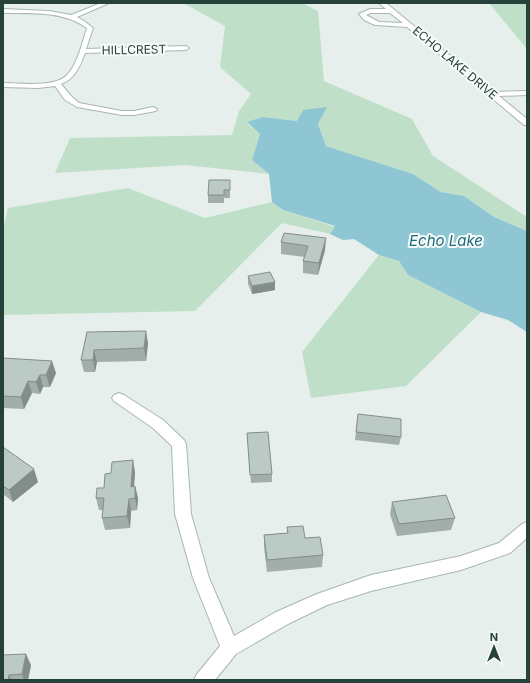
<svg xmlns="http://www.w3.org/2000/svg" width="530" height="683" viewBox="0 0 530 683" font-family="Inter,sans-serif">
<rect width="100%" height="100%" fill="#e6efeb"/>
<g fill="#c0dfc9">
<path d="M183,3H302L318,11L324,81L412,119L433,156L527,217V231L494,217L464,196L441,192L413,174L326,146L318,124L326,108L297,121L263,117L247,123L260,134L252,160L269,174L185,165L55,173L70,138L232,135L239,111L251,94L220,67L225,26Z"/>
<path d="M489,3H527V49Z"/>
<path d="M128,188L205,218L272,202L283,210L335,227L330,234L282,223L195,311L3,315V231L8,208Z"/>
<path d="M379,255L399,261L408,275L481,312L406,386L311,398L302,352Z"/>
</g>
<path fill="#8fc6d3" d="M327,107L318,124L326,146L413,174L441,192L464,196L494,217L527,231V332L508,320L481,312L408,275L399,261L379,255L354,239L343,240L330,234L335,226L283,210L272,202L269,174L252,160L260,134L247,122L263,117L297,121L303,110Z"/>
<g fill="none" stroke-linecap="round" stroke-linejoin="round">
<g stroke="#a8b7b2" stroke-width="2">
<g id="minor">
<path d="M101,3H109L77,17L84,21L93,28L86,49L186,46L189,48L186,50L85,53C80,66 75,79 61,84L71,96L79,103L122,111H134L153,107L157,109L156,111L134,115H122L77,107L65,100L55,86L38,88L3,87V83C20,83 55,88 67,75C78,63 82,43 87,28C64,11 32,13 3,13V9L49,11L71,15Z"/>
<path d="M379,3H386L494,92L527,91V95L499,96L527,119V125H524L407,27L375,25L364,20L359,14L370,9H386ZM371,13H390L403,23L379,22L366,15Z"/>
<path d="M119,393L124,395L163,420L184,440L186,444L191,514L209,578L234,636L276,612L317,594L371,575L461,556L499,543L522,524L527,522V538L510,553L461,570L371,591L327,605L288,624L236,654L215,680H194L197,674L220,646L193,578L175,514L172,446L153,428L114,401L112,398L114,395Z"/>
</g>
</g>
<use href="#minor" fill="#fff" fill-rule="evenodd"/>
</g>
<g fill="#a1aea9">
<path d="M230,188V198H224V203H208V195Z"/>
<path d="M284,233L325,250L318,275L303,273V261L305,257L281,254V242Z"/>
<path d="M248,276L275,290L252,294L248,284Z"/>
<path d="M87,332L148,343L146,361L97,362L95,372H84L81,360Z"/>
<path d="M3,358L56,373L50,387H43L40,394L32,393L24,409L3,408Z"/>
<path d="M358,414L401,437L399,445L355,440Z"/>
<path d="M247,433L272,474V482L251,483Z"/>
<path d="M3,447L38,482L13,502L3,494Z"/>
<path d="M135,472L134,486H135L138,498L137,510L131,511L130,528L105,530L102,518L103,510H99L96,498L104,488Z"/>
<path d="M392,502L455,518L451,530L397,536L390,514Z"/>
<path d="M287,527L323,555L322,567L267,572L264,547V535L287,533Z"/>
<path d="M3,655L31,665L28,680H3Z"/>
</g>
<g fill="#838d89">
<path d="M326,238L325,250L318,275L319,263Z"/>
<path d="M275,282V290L252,294V286Z"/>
<path d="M146,331L148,343L146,361L144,348Z"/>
<path d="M94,350L97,362L95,372L93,360Z"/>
<path d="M52,361L56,373L50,387L46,375Z"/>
<path d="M40,375L43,387L40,394L36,382Z"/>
<path d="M28,381L32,393L24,409L21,397Z"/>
<path d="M133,460L135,472L133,499L131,487Z"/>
<path d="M34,469L38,482L13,502L9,490Z"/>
<path d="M135,486L138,498L137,510L135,498Z"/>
<path d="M129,499L131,511L130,528L127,516Z"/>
<path d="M26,654L31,665L28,680H24L22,674Z"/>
<path d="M9,675L11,680H8Z"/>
</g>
<g fill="#bbcac4" stroke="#838d89">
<path d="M209,180H230V190H224V195H208Z"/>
<path d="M284,233L326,238L319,263L303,261L308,246L281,242Z"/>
<path d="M270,272L275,282L252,286L248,276Z"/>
<path d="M146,331L144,348L94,350L93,360H81L87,332Z"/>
<path d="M3,358L52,361L46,375H40L36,382L28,381L21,397L3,396Z"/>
<path d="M358,414L401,419V437L356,432Z"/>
<path d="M268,432L272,474L250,475L247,433Z"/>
<path d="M3,447L34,469L9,490L3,486Z"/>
<path d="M133,460L131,487L135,486V498L129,499L127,516L102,518L104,498H96L97,488H104L105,474L111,473L112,462Z"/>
<path d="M446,495L455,518L399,524L392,502Z"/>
<path d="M303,526L305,538L320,537L323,555L267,560L264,535L288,533L287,527Z"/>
<path d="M26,654L22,674L9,675L8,680H3V655Z"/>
</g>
<g text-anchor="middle" stroke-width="4" stroke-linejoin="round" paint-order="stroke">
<g font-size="12" fill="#25413a" stroke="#f7fbf9">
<text transform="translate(134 50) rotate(-1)" y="4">HILLCREST</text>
<text transform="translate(455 63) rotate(40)" y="4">ECHO LAKE DRIVE</text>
</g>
<g font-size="15" font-style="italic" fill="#1e6b7e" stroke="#f7fbf9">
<text x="446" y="246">Echo Lake</text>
</g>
</g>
<rect width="530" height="683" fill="none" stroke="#25413a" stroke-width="8"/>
<g transform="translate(494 647)" stroke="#f7fbf9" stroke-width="3" paint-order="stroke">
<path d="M0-3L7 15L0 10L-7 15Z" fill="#25413a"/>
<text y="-6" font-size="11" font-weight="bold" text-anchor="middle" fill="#25413a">N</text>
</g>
</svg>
